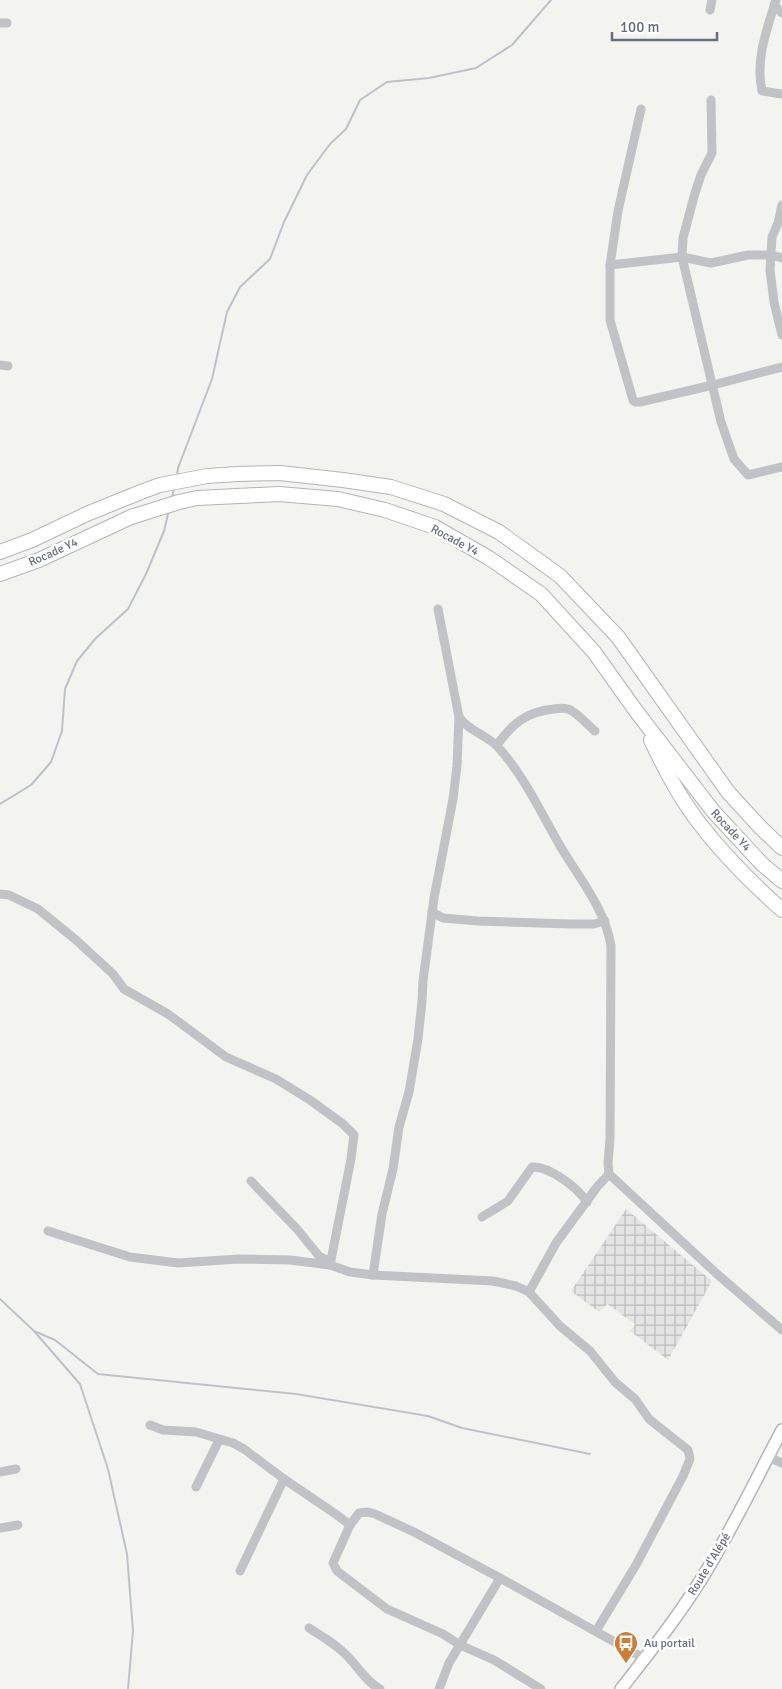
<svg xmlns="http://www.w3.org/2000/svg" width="782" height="1689" viewBox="0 0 782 1689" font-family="Signika,sans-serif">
<defs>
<pattern id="industrial-grid" width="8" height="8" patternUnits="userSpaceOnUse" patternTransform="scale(1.25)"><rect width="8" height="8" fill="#e4e4e4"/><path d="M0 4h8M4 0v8" fill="none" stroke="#bdbdbe"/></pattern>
</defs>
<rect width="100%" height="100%" fill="#f3f4f0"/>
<path fill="url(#industrial-grid)" d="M626,1209L712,1281L668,1360L630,1331L635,1324L607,1304L599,1312L571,1291Z"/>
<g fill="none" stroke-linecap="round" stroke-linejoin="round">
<g stroke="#bdc2c8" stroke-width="2">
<path d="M177,476L178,468L212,379L227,312L240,287L270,259L284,222L307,175L330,144L346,129L360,100L387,82L429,78L476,68L512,45L551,0"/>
<path d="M172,498L174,488"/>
<path d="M0,804L31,785L51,762L62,731L65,689L77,661L95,639L128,609L146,574L164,531L169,510"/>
<path d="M0,1299L34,1331L80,1384L108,1469L127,1554L133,1631L128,1689"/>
<path d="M34,1331L55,1340L98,1374L296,1394L428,1416L462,1428L590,1454"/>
</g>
<g stroke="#b3b5b9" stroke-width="14">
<path id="major" d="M621,1689C649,1653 678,1617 702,1578C732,1530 756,1479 782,1430"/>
</g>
<g stroke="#b2b4b8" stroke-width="16">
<g id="highway">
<path d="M0,552L32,540L89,513L141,492L160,485L207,476L238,474L280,473L343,480L391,487L444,504L499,532L560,576L618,637L728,792L761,828L782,848"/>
<path d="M0,574L39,560L131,517L179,502L197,498L279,494L338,499L385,510L435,527L489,558L541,594L594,652L636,711L713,811L762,864L782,881"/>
<path d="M651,740C660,759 669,777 680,795C706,838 744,876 782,910"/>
</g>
</g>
<g stroke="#c0c2c5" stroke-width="9">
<path d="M776,0C767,29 755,60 762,91L782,94"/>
<path d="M774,5L782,13"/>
<path d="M710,10L712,0"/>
<path d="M0,23H7"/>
<path d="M711,100L712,153L701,175L695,193L683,238L682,257L721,422L734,459L748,475L782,467"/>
<path d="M641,109L618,211L610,265V320L633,400L635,402H640L713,385L782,367"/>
<path d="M782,205L778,223L772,237L770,270L774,302L782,335"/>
<path d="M610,265L682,257L711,263L748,255H771L782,258"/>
<path d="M0,365L8,366"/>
<path d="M459,717C468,731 487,735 498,747C524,776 540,811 559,844C578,877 605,908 611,946L610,1139L608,1163L609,1174L717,1274L782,1330"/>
<path d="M497,745C512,724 526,712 553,709C559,708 567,707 572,711C580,716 588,725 595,731"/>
<path d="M0,894L9,895L38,909L76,940L113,974L124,989L168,1014L226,1057L276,1079L310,1100L343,1124L354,1135L351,1159L330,1265L350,1272L373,1275L493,1281L516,1286L529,1292L560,1326L590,1351L615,1382L635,1399L649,1419L688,1450L690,1459L683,1476L636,1565L596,1631"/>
<path d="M432,912L443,918L478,921L570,924H594L605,921"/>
<path d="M251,1181L297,1229L319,1256L331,1262"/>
<path d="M482,1217L508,1201L532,1167C549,1166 577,1187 587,1202"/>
<path d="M48,1231L130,1257L178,1263L238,1259L290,1260L330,1265"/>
<path d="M373,1275L382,1214L393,1169L399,1127L409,1092L418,1039L422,1001L423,981L434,898L453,799L457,766L459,717L438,609"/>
<path d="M529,1292L556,1243L597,1187L609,1174"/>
<path d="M150,1425L163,1430L196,1432L233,1443L244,1449L284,1479L337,1515L350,1525"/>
<path d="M768,1457L782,1463"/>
<path d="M0,1472L16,1469"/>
<path d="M196,1487L219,1440"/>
<path d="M0,1528L18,1525"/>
<path d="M240,1571L284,1479"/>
<path d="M309,1628C323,1637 339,1646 350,1659C360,1670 367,1682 380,1689"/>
<path d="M439,1689L449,1663L500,1578"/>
<path d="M541,1689L494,1660L460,1645L443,1634L387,1609L337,1571L333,1563L350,1525L359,1513L368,1512L375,1514L414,1532L500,1578L645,1659"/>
</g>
<use href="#major" stroke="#fff" stroke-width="11"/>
<use href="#highway" stroke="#fff" stroke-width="14"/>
</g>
<defs>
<g id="bus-pin" transform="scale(1.25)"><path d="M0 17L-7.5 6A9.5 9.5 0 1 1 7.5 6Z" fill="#ce7d36" stroke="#fff"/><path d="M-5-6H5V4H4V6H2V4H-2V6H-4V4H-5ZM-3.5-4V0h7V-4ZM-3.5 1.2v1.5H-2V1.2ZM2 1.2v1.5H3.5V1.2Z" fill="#fff"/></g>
</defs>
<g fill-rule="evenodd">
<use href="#bus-pin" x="626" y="1643"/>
</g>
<g text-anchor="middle" stroke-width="5" stroke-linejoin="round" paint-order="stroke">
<g font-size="12" fill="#666e7e" stroke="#fff">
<text transform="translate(455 540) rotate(28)" y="4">Rocade Y4</text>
<text transform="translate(53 552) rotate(-24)" y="4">Rocade Y4</text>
<text transform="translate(731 830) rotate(47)" y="4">Rocade Y4</text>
<text transform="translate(709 1564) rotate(-59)" y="4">Route d'Alépé</text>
</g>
<g font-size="12" fill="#666e7e" stroke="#fff" text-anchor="start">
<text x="644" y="1647">Au portail</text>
</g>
</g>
<path d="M612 32v8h105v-8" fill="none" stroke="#666e7e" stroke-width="2.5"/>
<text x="620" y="32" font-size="15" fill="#666e7e" stroke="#ffffff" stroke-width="4" paint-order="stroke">100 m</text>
</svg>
